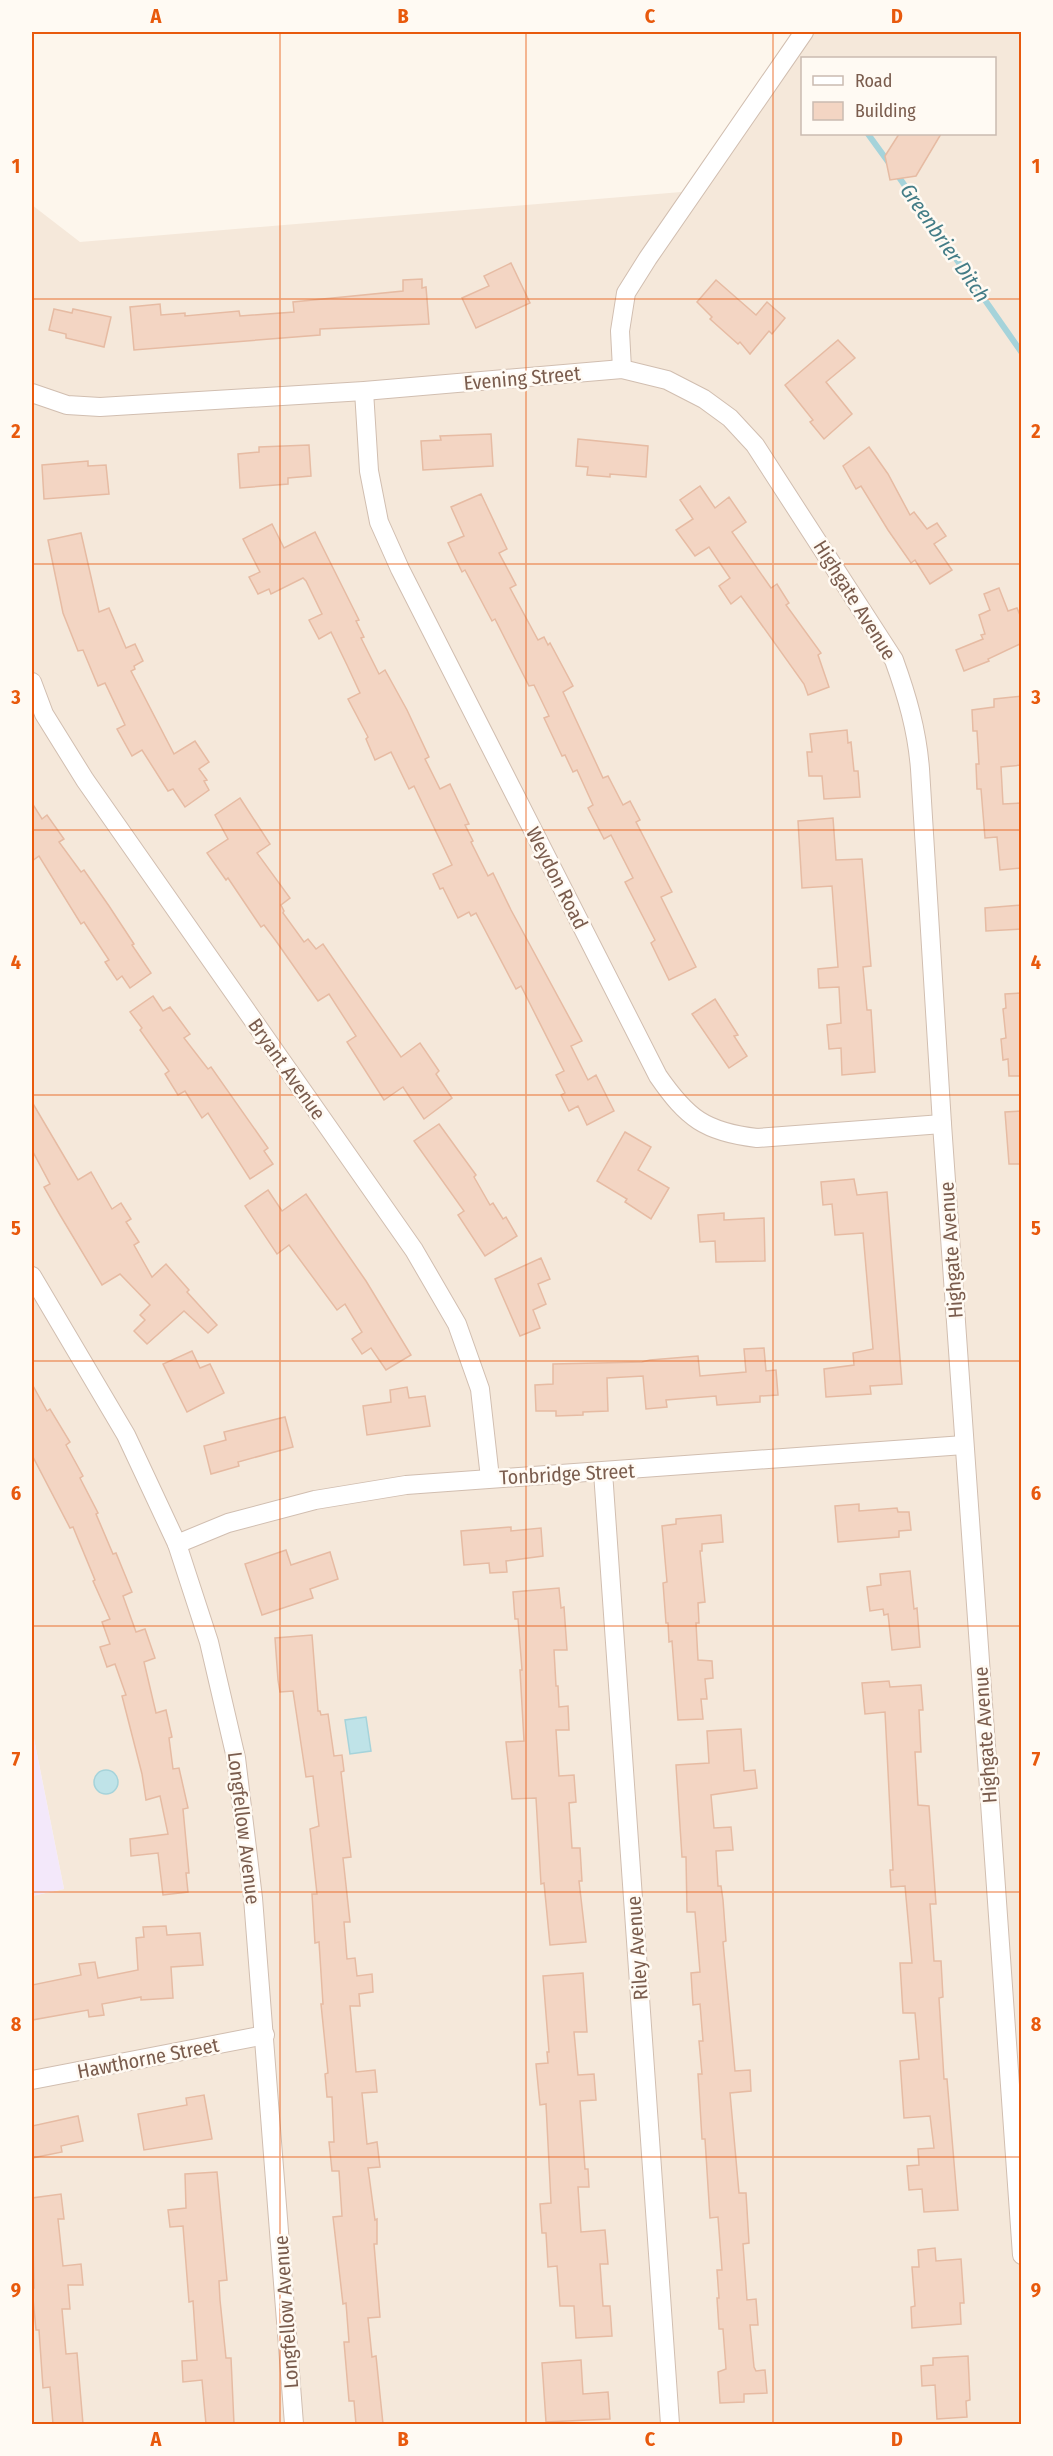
<svg xmlns="http://www.w3.org/2000/svg" width="1053" height="2456" viewBox="0 0 1053 2456" font-family="'Fira Sans Condensed',sans-serif">
<rect width="100%" height="100%" fill="#fdf6ec"/>
<path fill="#f5e8da" fill-rule="evenodd" d="M804,32H1021V2424H32V1896L64,1889L32,1729V205L80,242L693,191ZM802,58H994V134H802Z"/>
<path fill="#f3e8fa" d="M32,1729L64,1889L32,1896Z"/>
<g fill="#bfe3e8" stroke="#a5d3da" stroke-width="1.5">
<path d="M366,1717L371,1751L350,1754L345,1720Z"/>
<circle cx="106" cy="1782" r="12"/>
</g>
<g fill="none" stroke-linecap="round" stroke-linejoin="round">
<g stroke="#a5d3da" stroke-width="6">
<path d="M868,134L889,163"/>
<path d="M896,173L1022,353"/>
</g>
</g>
<g fill="#f3d5c3" stroke="#e6bba3" stroke-width="1.5">
<path d="M899,134H941L916,176L890,180L885,156Z"/>
<path d="M511,263L530,303L476,328L462,298L489,286L484,276Z"/>
<path d="M422,279V288L426,287L429,324L320,329V335L134,350L130,307L160,304L161,315L185,313V316L239,311L240,316L294,312L293,302L403,291V280Z"/>
<path d="M716,280L756,315L767,302L785,318L772,334L769,331L750,354L740,342L738,344L710,319L712,317L697,302Z"/>
<path d="M54,309L72,313L73,309L111,317L104,347L66,338V334L49,330Z"/>
<path d="M838,340L855,358L826,382L852,414L824,439L810,422L813,420L785,385Z"/>
<path d="M491,434L493,466L423,470L421,441L441,440L440,436Z"/>
<path d="M578,439L648,446L646,477L610,474V477L587,475L588,467L576,466Z"/>
<path d="M309,445L311,476L288,478V484L240,488L238,454L259,452V447Z"/>
<path d="M869,447L888,474L910,515L914,512L927,529L937,523L946,536L934,544L952,570L930,584L915,560L911,563L888,530L861,486L856,489L843,466Z"/>
<path d="M88,461V466L106,465L109,494L44,499L42,465Z"/>
<path d="M700,486L715,508L729,497L746,522L732,532L771,588L777,584L789,603L786,605L821,653L818,655L829,687L808,695L804,684L741,596L731,604L719,586L730,578L709,547L695,556L676,530L693,519L680,500Z"/>
<path d="M481,494L507,549L499,553L516,585L510,588L538,640L544,637L548,645L550,643L573,686L563,692L603,778L608,776L623,805L630,801L640,820L636,822L672,892L661,897L696,967L669,980L651,943L655,940L625,882L633,878L611,835L604,839L588,808L593,805L577,770L573,772L565,755L562,756L544,718L549,716L534,685L529,686L495,619L492,621L465,570L462,572L448,543L464,536L451,507Z"/>
<path d="M272,524L284,548L315,532L359,620L356,621L364,637L361,638L379,674L385,670L407,710L429,757L425,759L440,789L450,784L469,824L465,825L473,841L471,842L488,876L493,873L511,910L582,1041L571,1046L588,1080L596,1075L614,1111L587,1125L578,1106L569,1111L561,1095L565,1093L556,1075L564,1071L521,986L516,989L476,913L471,916L469,912L458,918L443,888L440,889L433,874L452,865L414,786L409,789L391,752L375,760L366,739L368,737L348,699L360,693L347,665L331,632L319,639L309,620L322,614L306,581L303,578L271,594L269,589L258,594L249,577L260,572L243,539Z"/>
<path d="M81,533L99,612L109,608L126,648L135,644L143,661L134,666L135,669L131,671L174,754L195,741L209,762L199,769L207,780L204,781L209,790L185,807L173,789L168,791L142,750L132,756L117,729L125,725L105,683L98,686L83,650L78,651L63,613L48,540Z"/>
<path d="M999,588L1008,611L1017,608L1022,620V643L988,659L989,661L964,671L956,650L983,639L981,635L985,634L979,615L990,610L984,594Z"/>
<path d="M1022,696V765L1001,767L1003,804L1022,803V868L1000,870L997,837L985,838L981,789H977L976,764H979L977,731H973L972,710L994,707V699Z"/>
<path d="M847,730L848,743L851,742L854,771H858L860,797L824,799L822,776H809L807,752H812L810,734Z"/>
<path d="M240,798L270,844L257,853L290,898L281,905L284,911L283,913L304,942L308,939L316,949L323,944L401,1057L420,1043L439,1071L436,1074L452,1098L424,1119L403,1087L384,1100L347,1042L356,1036L329,994L318,1001L276,941L264,925L261,927L228,878L226,880L207,853L228,839L215,815Z"/>
<path d="M32,803L42,819L47,815L64,839L59,842L81,872L84,870L109,906L134,944L132,945L151,973L130,988L122,976L117,980L105,962L109,960L84,922L81,924L39,856L32,861Z"/>
<path d="M833,818L836,860L862,859L871,966L863,967L867,1010H871L875,1072L842,1075L841,1048L829,1049L827,1025L841,1023L839,987L819,988L818,969L838,967L832,886L802,888L798,821Z"/>
<path d="M1022,905V929L986,931L985,908Z"/>
<path d="M1022,993V1076H1009L1008,1059L1003,1060L1001,1039L1006,1038L1003,1009L1006,1008L1005,994Z"/>
<path d="M153,996L163,1011L170,1007L190,1034L184,1038L208,1069L211,1067L268,1148L264,1151L273,1164L250,1179L208,1113L202,1118L185,1091L178,1095L165,1074L169,1071L140,1030L142,1028L130,1012Z"/>
<path d="M715,999L738,1035L734,1036L747,1056L729,1068L692,1014Z"/>
<path d="M32,1102L78,1180L91,1172L112,1209L121,1203L131,1219L126,1222L139,1242L134,1245L152,1277L166,1264L189,1290L187,1292L217,1325L208,1333L184,1311L147,1344L134,1331L145,1320L140,1315L150,1305L120,1274L102,1285L60,1215L44,1187L50,1184L32,1150Z"/>
<path d="M1022,1111V1164H1009L1005,1112Z"/>
<path d="M439,1124L476,1175L474,1177L490,1205L493,1203L503,1219L506,1217L517,1236L485,1256L458,1215L464,1211L414,1141Z"/>
<path d="M625,1132L651,1147L638,1170L669,1188L651,1219L625,1202L627,1199L597,1181Z"/>
<path d="M854,1179L857,1195L887,1192L902,1384L870,1386L871,1394L826,1397L824,1369L854,1365L853,1353L873,1349L863,1233L835,1235L832,1204L823,1205L821,1182Z"/>
<path d="M268,1190L282,1211L306,1194L366,1281L411,1355L386,1370L371,1348L362,1354L352,1339L362,1332L345,1304L337,1310L289,1245L277,1254L245,1206Z"/>
<path d="M724,1213V1220L764,1218L765,1261L716,1262L715,1241L700,1242L698,1215Z"/>
<path d="M541,1258L550,1279L538,1284L546,1304L533,1310L540,1328L520,1336L495,1279Z"/>
<path d="M764,1348L766,1371L776,1370L778,1395L760,1396V1402L717,1405L716,1396L666,1400L667,1407L646,1409L643,1376L607,1378L608,1411L583,1412V1415L556,1416V1411H536L535,1385L553,1384V1364L642,1362L650,1360L698,1356L700,1376L746,1372L744,1349Z"/>
<path d="M192,1351L200,1368L210,1364L224,1393L187,1412L163,1364Z"/>
<path d="M32,1384L47,1411L50,1409L70,1442L66,1445L83,1476L80,1478L98,1513L96,1514L113,1554L116,1553L132,1592L123,1596L136,1632L145,1629L155,1658L144,1662L156,1713L166,1710L172,1737L169,1738L173,1769L179,1768L188,1808L183,1809L189,1873H186L188,1892L163,1895L158,1853L131,1856L130,1839L168,1834L160,1796L146,1800L142,1774L122,1696L126,1695L115,1664L107,1667L100,1647L110,1644L102,1622L110,1619L93,1581L95,1580L73,1527L70,1528L32,1455Z"/>
<path d="M407,1387L409,1398L425,1396L430,1426L367,1435L363,1406L391,1402L390,1390Z"/>
<path d="M285,1417L293,1447L238,1462L239,1466L211,1474L204,1446L226,1440L224,1432Z"/>
<path d="M859,1504V1511L897,1508L898,1512H909L911,1530L899,1531V1537L838,1542L835,1506Z"/>
<path d="M721,1515L723,1542L702,1544V1551H700L705,1602L698,1603L699,1623H696L698,1660L712,1661L713,1678L705,1679L707,1699H701L703,1719L678,1720L672,1641L669,1642L668,1623H666L663,1583L667,1582L662,1526L676,1524V1519Z"/>
<path d="M511,1527V1531L541,1528L543,1556L506,1561L507,1572L490,1573L489,1563L464,1565L461,1531Z"/>
<path d="M286,1550L291,1565L330,1552L338,1579L310,1589L313,1598L262,1615L245,1564Z"/>
<path d="M910,1571L914,1609L917,1608L920,1647L892,1650L888,1614L884,1615L883,1609L870,1611L867,1587L881,1585L880,1574Z"/>
<path d="M559,1588L561,1608L564,1607L567,1650H554L556,1686H558L559,1707L568,1706L569,1730H556L559,1776L574,1775L576,1802L569,1803L572,1848H580L582,1881H579L586,1942L550,1945L544,1883L541,1884L536,1798L512,1799L506,1742L524,1741L520,1670H522L518,1619H515L513,1592Z"/>
<path d="M312,1635L318,1711H320L321,1715L328,1714L334,1756L342,1755L344,1771L341,1772L351,1857L343,1858L350,1922H344L347,1959L355,1958L357,1976L372,1974L373,1992L359,1994L360,2006H350L356,2072L375,2070L377,2092L362,2093L367,2144L377,2142L380,2167L368,2168L375,2220L377,2219V2244H374L380,2317L368,2318L372,2357L376,2356L383,2424H356L354,2401H349L344,2342H349L346,2303L343,2304L333,2217L342,2216L339,2171H332L329,2142H334L332,2097H327L325,2074L328,2073L321,2004H323L319,1942L315,1943L312,1894H317L310,1829L319,1826L313,1776L306,1777L293,1691L280,1692L278,1680L275,1638Z"/>
<path d="M889,1681L890,1687L921,1685L923,1710H919L921,1752H915L918,1805L929,1806L936,1904H930L934,1961H941L943,1997L939,1998L944,2079H947L958,2210L924,2212L922,2189L909,2190L907,2166L919,2165L918,2149L934,2148L930,2116L904,2118L900,2061L919,2059L915,2013H903L900,1963H912L905,1886L891,1887L890,1870H893L885,1712L865,1714L862,1683Z"/>
<path d="M741,1729L744,1771L755,1770L757,1788L711,1795L714,1828L731,1827L733,1850L716,1851L718,1886H721L723,1900L726,1941L723,1942L735,2071L750,2070L751,2091L730,2093L739,2193H746L749,2243L743,2244L747,2300L756,2299L758,2325H750L754,2367L756,2371L765,2370L767,2393L744,2394V2402L720,2403L718,2372L726,2369L723,2329H719L717,2298H719L717,2270H722L718,2217L710,2218L705,2139H702L698,2074H702L699,2041H703L700,2004L693,2005L691,1973L700,1972L695,1912H687L686,1857H682L676,1765L709,1763L707,1731Z"/>
<path d="M166,1926L167,1935L200,1933L203,1965L171,1967L173,1998L141,2000V1997L102,2004L104,2015L89,2017L88,2010L32,2020V1985L81,1975L79,1964L95,1962L98,1978L138,1970L136,1938L144,1937L143,1927Z"/>
<path d="M583,1973L587,2032H574L578,2075L594,2074L596,2100L580,2101L585,2169H588L589,2187H578L581,2232L605,2230L608,2264H600L603,2306H610L612,2336L576,2338L574,2306H560L557,2266L548,2267L546,2233H542L540,2204L551,2203L546,2104L540,2105L536,2064L548,2063L547,2052H549L543,1976Z"/>
<path d="M204,2095L212,2139L144,2150L138,2114L187,2105L186,2098Z"/>
<path d="M78,2116L83,2141L61,2146L62,2152L32,2158V2126Z"/>
<path d="M217,2172L227,2280L219,2281L220,2300L226,2358H231L234,2424H206L202,2380L183,2382L182,2361L197,2360L193,2301L189,2302L183,2226L170,2227L168,2210L186,2208L185,2174Z"/>
<path d="M61,2194L64,2219H58L63,2266L81,2264L83,2285H68L70,2309H62L66,2354L77,2353L83,2424H53L50,2387L43,2388L39,2330H36L32,2288H34L32,2198Z"/>
<path d="M935,2248L936,2261L961,2259L964,2303H960L961,2324L912,2328L911,2307L915,2306L912,2267H919L918,2250Z"/>
<path d="M968,2356L970,2400L966,2401L967,2417L937,2419L935,2385L922,2386L921,2366L933,2365V2358Z"/>
<path d="M581,2360L583,2394L608,2392L610,2419L546,2422L542,2363Z"/>
</g>
<g fill="none" stroke-linecap="round" stroke-linejoin="round">
<g stroke="#d1beb0" stroke-width="20">
<g id="minor">
<path d="M622,369L620,331L626,293L648,258L804,32"/>
<path d="M364,391L369,471L379,522L400,569L658,1076C687,1118 705,1132 757,1138L942,1124"/>
<path d="M32,393L67,405L100,407L364,391L622,369L667,380L704,399L730,418L755,445L894,660C907,696 917,730 920,769L942,1124L1022,2255"/>
<path d="M32,682L44,714L85,780L414,1250L457,1324L480,1389L490,1478"/>
<path d="M32,1276L126,1435L177,1544L209,1642L236,1758L253,1898L294,2424"/>
<path d="M603,1472L670,2424"/>
<path d="M177,1544L228,1523L315,1500L406,1485L964,1445"/>
<path d="M32,2080L265,2035"/>
</g>
</g>
<use href="#minor" stroke="#fff" stroke-width="18"/>
</g>
<path fill="none" stroke="#e8590c" stroke-width="1.5" stroke-opacity="0.55" d="M280,32V2424M526,32V2424M773,32V2424M32,299H1022M32,564H1022M32,830H1022M32,1095H1022M32,1361H1022M32,1626H1022M32,1892H1022M32,2157H1022"/>
<g text-anchor="middle" stroke-width="5" stroke-linejoin="round" paint-order="stroke">
<g font-size="20" fill="#7a5c4d" stroke="#fffaf3">
<text transform="translate(522 378) rotate(-5)" y="7">Evening Street</text>
<text transform="translate(855 600) rotate(58)" y="7">Highgate Avenue</text>
<text transform="translate(557 878) rotate(63)" y="7">Weydon Road</text>
<text transform="translate(287 1069) rotate(55)" y="7">Bryant Avenue</text>
<text transform="translate(951 1250) rotate(-94)" y="7">Highgate Avenue</text>
<text transform="translate(567 1474) rotate(-3)" y="7">Tonbridge Street</text>
<text transform="translate(985 1735) rotate(-94)" y="7">Highgate Avenue</text>
<text transform="translate(244 1828) rotate(83)" y="7">Longfellow Avenue</text>
<text transform="translate(637 1948) rotate(-94)" y="7">Riley Avenue</text>
<text transform="translate(148 2058) rotate(-11)" y="7">Hawthorne Street</text>
<text transform="translate(286 2312) rotate(-94)" y="7">Longfellow Avenue</text>
</g>
<g font-size="21" font-style="italic" fill="#437c86" stroke="#fffaf3">
<text transform="translate(945 243) rotate(55)" y="7">Greenbrier Ditch</text>
</g>
</g>
<rect width="1053" height="2456" fill="none" stroke="#fffaf3" stroke-width="66"/>
<rect x="801" y="57" width="195" height="78" fill="#fffaf3" stroke="#cabbb1" stroke-width="1.5"/>
<rect x="813" y="76" width="30" height="9" fill="#ffffff" stroke="#cabbb1" stroke-width="1.5"/>
<text x="855" y="87" font-size="18" fill="#7a5c4d">Road</text>
<rect x="813" y="102" width="30" height="18" fill="#f3d5c3" stroke="#cabbb1" stroke-width="1.5"/>
<text x="855" y="117" font-size="18" fill="#7a5c4d">Building</text>
<rect x="33" y="33" width="987" height="2390" fill="none" stroke="#e8590c" stroke-width="2"/>
<g font-size="20" text-anchor="middle" font-weight="bold" fill="#e8590c">
<text x="156" y="23">A</text>
<text x="403" y="23">B</text>
<text x="650" y="23">C</text>
<text x="897" y="23">D</text>
<text x="16" y="173">1</text>
<text x="1036" y="173">1</text>
<text x="16" y="438">2</text>
<text x="1036" y="438">2</text>
<text x="16" y="704">3</text>
<text x="1036" y="704">3</text>
<text x="16" y="969">4</text>
<text x="1036" y="969">4</text>
<text x="16" y="1235">5</text>
<text x="1036" y="1235">5</text>
<text x="16" y="1500">6</text>
<text x="1036" y="1500">6</text>
<text x="16" y="1766">7</text>
<text x="1036" y="1766">7</text>
<text x="16" y="2031">8</text>
<text x="1036" y="2031">8</text>
<text x="16" y="2297">9</text>
<text x="1036" y="2297">9</text>
<text x="156" y="2446">A</text>
<text x="403" y="2446">B</text>
<text x="650" y="2446">C</text>
<text x="897" y="2446">D</text>
</g>
</svg>
